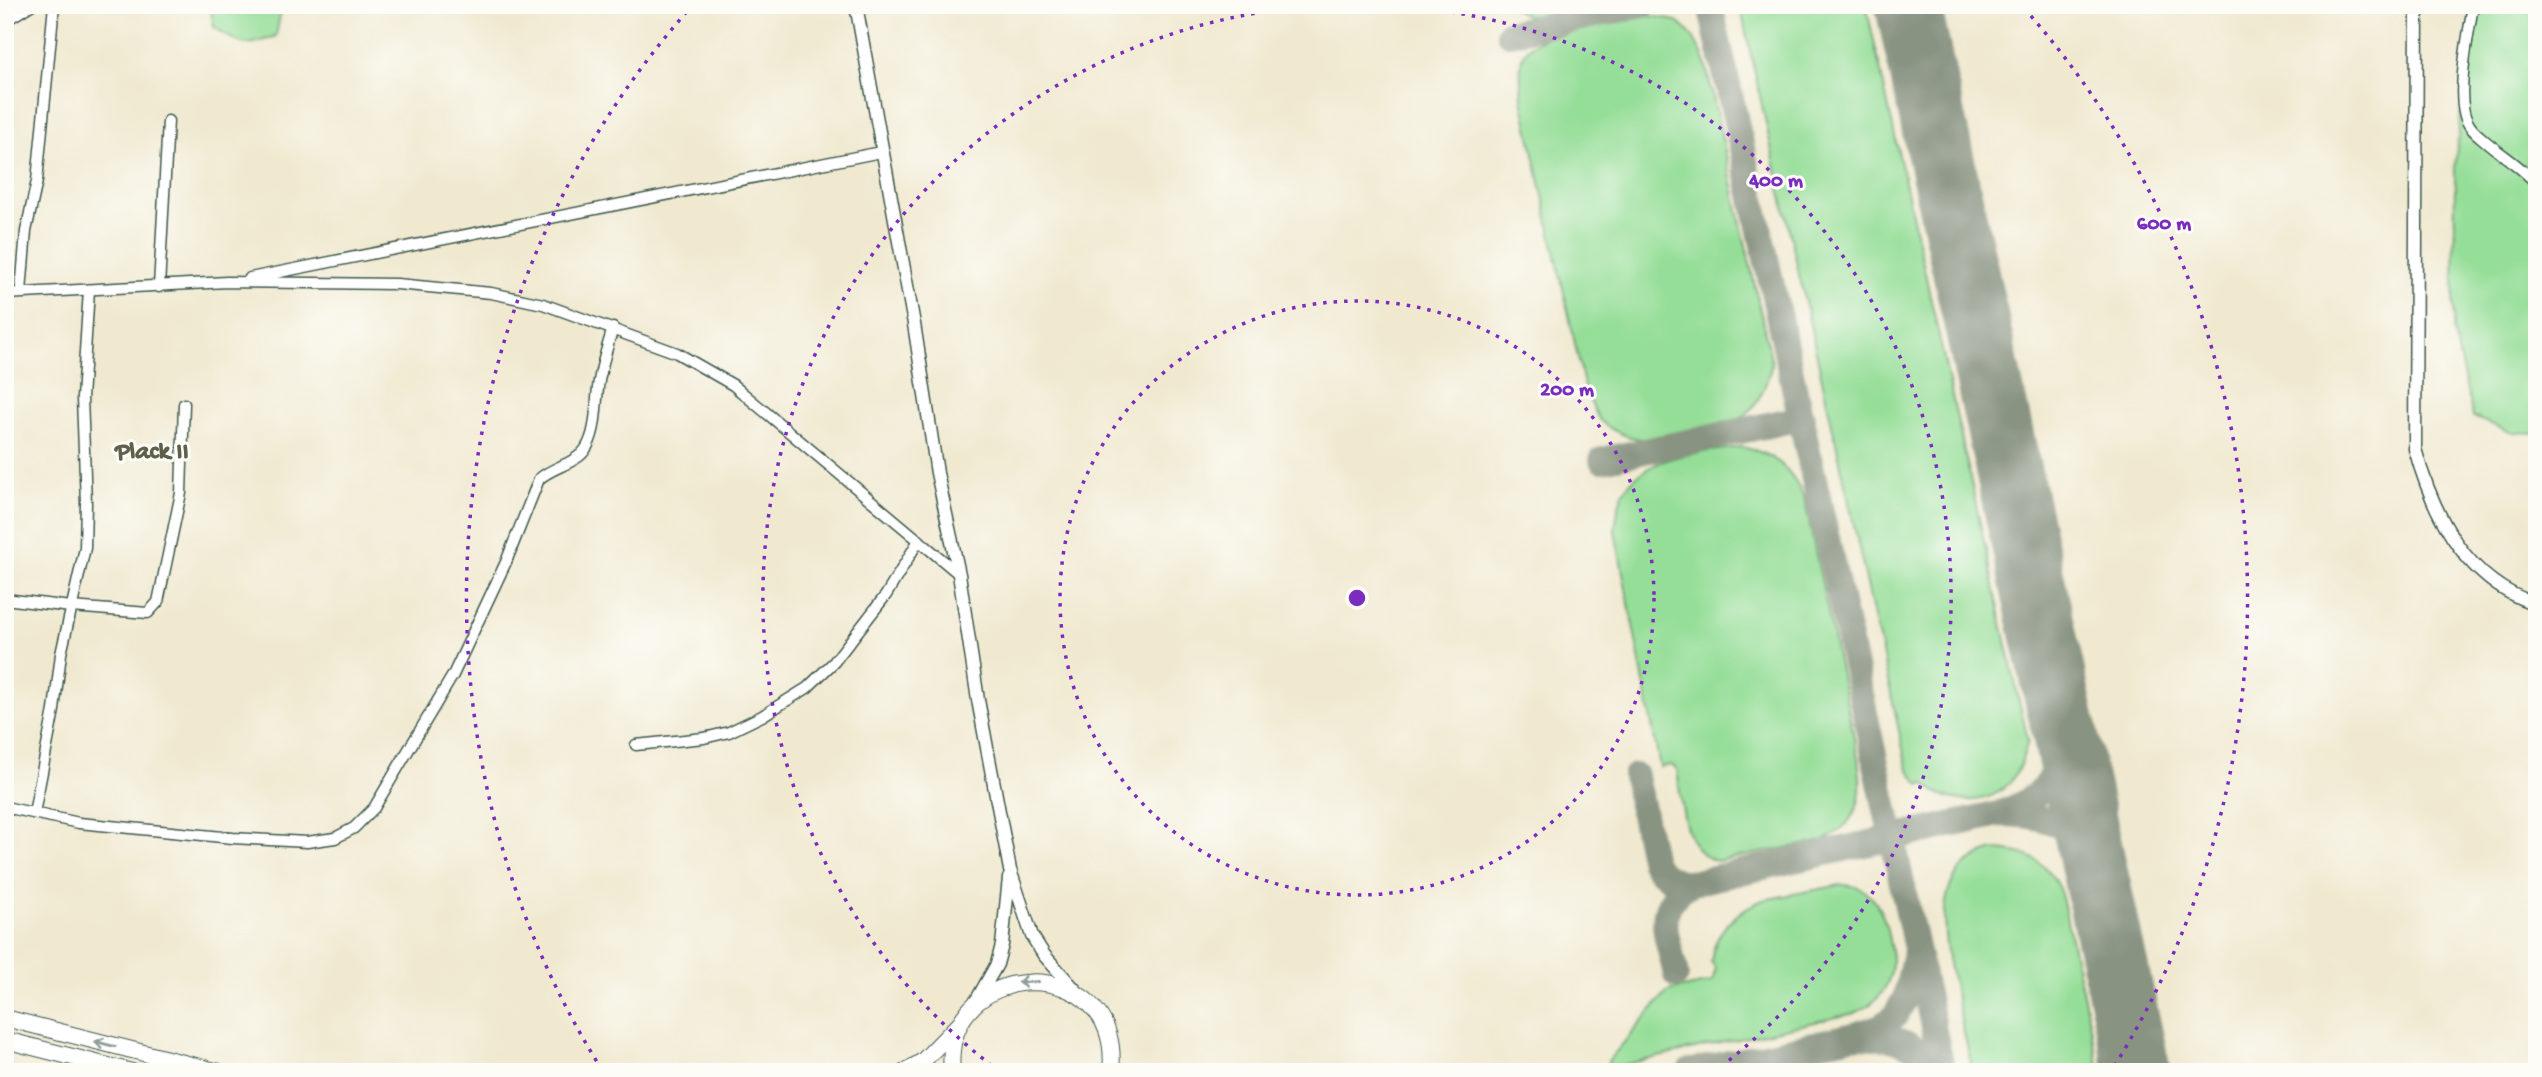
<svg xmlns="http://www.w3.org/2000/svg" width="2542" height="1077" viewBox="0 0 2542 1077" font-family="'Gochi Hand',sans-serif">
<rect width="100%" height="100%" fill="#fdfcf7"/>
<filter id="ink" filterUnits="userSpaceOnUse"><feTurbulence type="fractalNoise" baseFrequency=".0143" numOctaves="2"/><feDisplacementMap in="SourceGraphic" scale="14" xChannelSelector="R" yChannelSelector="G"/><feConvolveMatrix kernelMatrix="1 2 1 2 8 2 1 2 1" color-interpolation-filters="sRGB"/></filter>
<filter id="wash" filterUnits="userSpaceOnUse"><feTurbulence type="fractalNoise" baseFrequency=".00686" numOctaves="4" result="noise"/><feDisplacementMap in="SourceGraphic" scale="28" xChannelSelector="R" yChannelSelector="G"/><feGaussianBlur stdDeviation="1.57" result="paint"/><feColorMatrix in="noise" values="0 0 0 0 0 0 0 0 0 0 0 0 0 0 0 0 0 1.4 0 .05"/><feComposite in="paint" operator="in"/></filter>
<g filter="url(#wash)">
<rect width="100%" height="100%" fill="#f0e9d0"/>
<g fill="#95de98" stroke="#5a8e66" stroke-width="2">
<path d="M214,5H282L276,36C243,49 243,46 214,27L211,11Z"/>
<path d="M1509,5H1604L1546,18L1525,15Z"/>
<path d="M1740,5H1866L2028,741C2024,754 2021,767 2013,778C1991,808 1949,806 1924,783L1920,785L1907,767Z"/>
<path d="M2472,5H2537V433L2510,432L2473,417L2454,334L2455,166Z"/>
<path d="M1643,16C1681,16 1690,28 1705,61L1772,364C1766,385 1759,406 1740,419C1726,429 1667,440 1650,440C1634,440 1611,432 1600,420C1594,412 1590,399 1585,390L1522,99C1522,87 1518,67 1523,56C1537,27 1613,22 1643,16Z"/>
<path d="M1742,447C1774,453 1792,469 1804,498L1855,742C1863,786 1868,818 1823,841L1717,861C1681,852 1682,800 1677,769L1671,765L1660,767L1615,531C1617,516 1618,501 1626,488C1649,454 1705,452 1742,447Z"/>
<path d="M1994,850C2028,851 2047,860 2061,893L2100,1072H1973C1967,1045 1961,1019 1955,993C1944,941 1926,869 1994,850Z"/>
<path d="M1840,885C1872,883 1885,913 1889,940C1892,953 1894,966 1889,979C1883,996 1871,1006 1855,1013L1609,1068L1608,1061L1668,991L1712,982L1716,968L1711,962C1714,931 1735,911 1763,900Z"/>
</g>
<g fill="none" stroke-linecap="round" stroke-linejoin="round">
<g stroke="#889382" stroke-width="26">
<path d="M1710,5C1790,360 1865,716 1943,1072"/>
<path d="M1509,33L1643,5"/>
<path d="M1602,460L1802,418"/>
<path d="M1635,776L1653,862C1662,877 1675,883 1692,883L1999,814C2054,815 2068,823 2094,871"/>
<path d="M2001,813C2061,791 2061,763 2058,706"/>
<path d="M1676,975C1668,936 1650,906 1692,883"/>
<path d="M1860,1036C1899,1038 1914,1041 1940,1072"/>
<path d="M1689,1072L1855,1035L1882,1026L1895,1016L1906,996L1914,957"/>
</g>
<path stroke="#889382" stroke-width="66" d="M1908,5L2138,1072"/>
</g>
</g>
<g filter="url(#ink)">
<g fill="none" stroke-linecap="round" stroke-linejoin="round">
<g stroke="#3e574b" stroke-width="13">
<g id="minor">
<path d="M2473,5C2469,33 2454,99 2468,123C2471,129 2478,135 2483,139C2501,155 2521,166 2537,184"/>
<path d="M5,21L31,5"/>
<path d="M250,278L881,152"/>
<path d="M159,287L168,121"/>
<path d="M21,292L26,231L37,181L54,5"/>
<path d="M5,294L227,282L397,284L491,293L543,304L677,353L733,385L959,574"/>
<path d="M5,599L71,607L148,613L158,602L181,493L184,404"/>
<path d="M636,745L704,738L729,732L762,716L807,688L834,662L886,595L919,540"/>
<path d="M5,807L79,823L233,838L307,842L335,838L354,828L374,808L453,675L506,562L539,479C552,467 575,464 585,450C598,431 595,403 599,381C602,363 608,345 613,328"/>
<path d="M34,813L54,710L61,654L85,548L86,503L82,398L89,290"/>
</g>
</g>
<g stroke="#3e574b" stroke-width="15">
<g id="tertiary">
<path d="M856,5L914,324L937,473L959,574L978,700L1010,870L1032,936L1044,955L1078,993"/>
<path d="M2417,5L2415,449C2433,514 2466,583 2537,604"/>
<path d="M975,1003L997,964L1002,945L1009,878"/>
</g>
</g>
<g stroke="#3e574b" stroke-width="18">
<g id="primary">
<path d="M5,1018L219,1072"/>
<path d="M5,1040L132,1072"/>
<path d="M905,1072L923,1061L955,1028"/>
<path d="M952,1072C940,955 1124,950 1111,1072"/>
</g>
</g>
<use href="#minor" stroke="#fff" stroke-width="10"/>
<use href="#tertiary" stroke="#fff" stroke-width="12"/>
<use href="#primary" stroke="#fff" stroke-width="16"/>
</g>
<defs><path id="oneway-shaft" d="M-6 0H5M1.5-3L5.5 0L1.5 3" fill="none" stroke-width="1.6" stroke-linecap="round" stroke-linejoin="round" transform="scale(1.75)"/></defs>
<g stroke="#8f9e9a">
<use href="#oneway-shaft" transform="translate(1028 982) rotate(178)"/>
<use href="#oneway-shaft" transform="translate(105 1044) rotate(-166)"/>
</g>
</g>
<g fill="none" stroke="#7b2cbf" stroke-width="3.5" stroke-dasharray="3.5 7">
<circle cx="1357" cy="598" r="297"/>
<path d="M1000 1072A593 593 0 0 1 1336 5M1378 5A593 593 0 0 1 1714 1072"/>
<path d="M602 1070A890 890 0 0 1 690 8M2024 8A890 890 0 0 1 2112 1070"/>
</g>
<g text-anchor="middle" stroke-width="6" stroke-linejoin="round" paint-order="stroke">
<g font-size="26" font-weight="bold" fill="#5f604a" stroke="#fdfcf7">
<text x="152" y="458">Plack II</text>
</g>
</g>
<circle cx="1357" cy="598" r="10" fill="#7b2cbf" stroke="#fdfcf7" stroke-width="3.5"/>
<g font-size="21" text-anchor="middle" font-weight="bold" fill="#7b2cbf" stroke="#fdfcf7" stroke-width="6" stroke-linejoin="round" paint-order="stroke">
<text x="1776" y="186">400 m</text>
<text x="2164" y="229">600 m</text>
<text x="1567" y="395">200 m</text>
</g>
<rect width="2542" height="1077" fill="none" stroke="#fdfcf7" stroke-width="28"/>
</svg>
